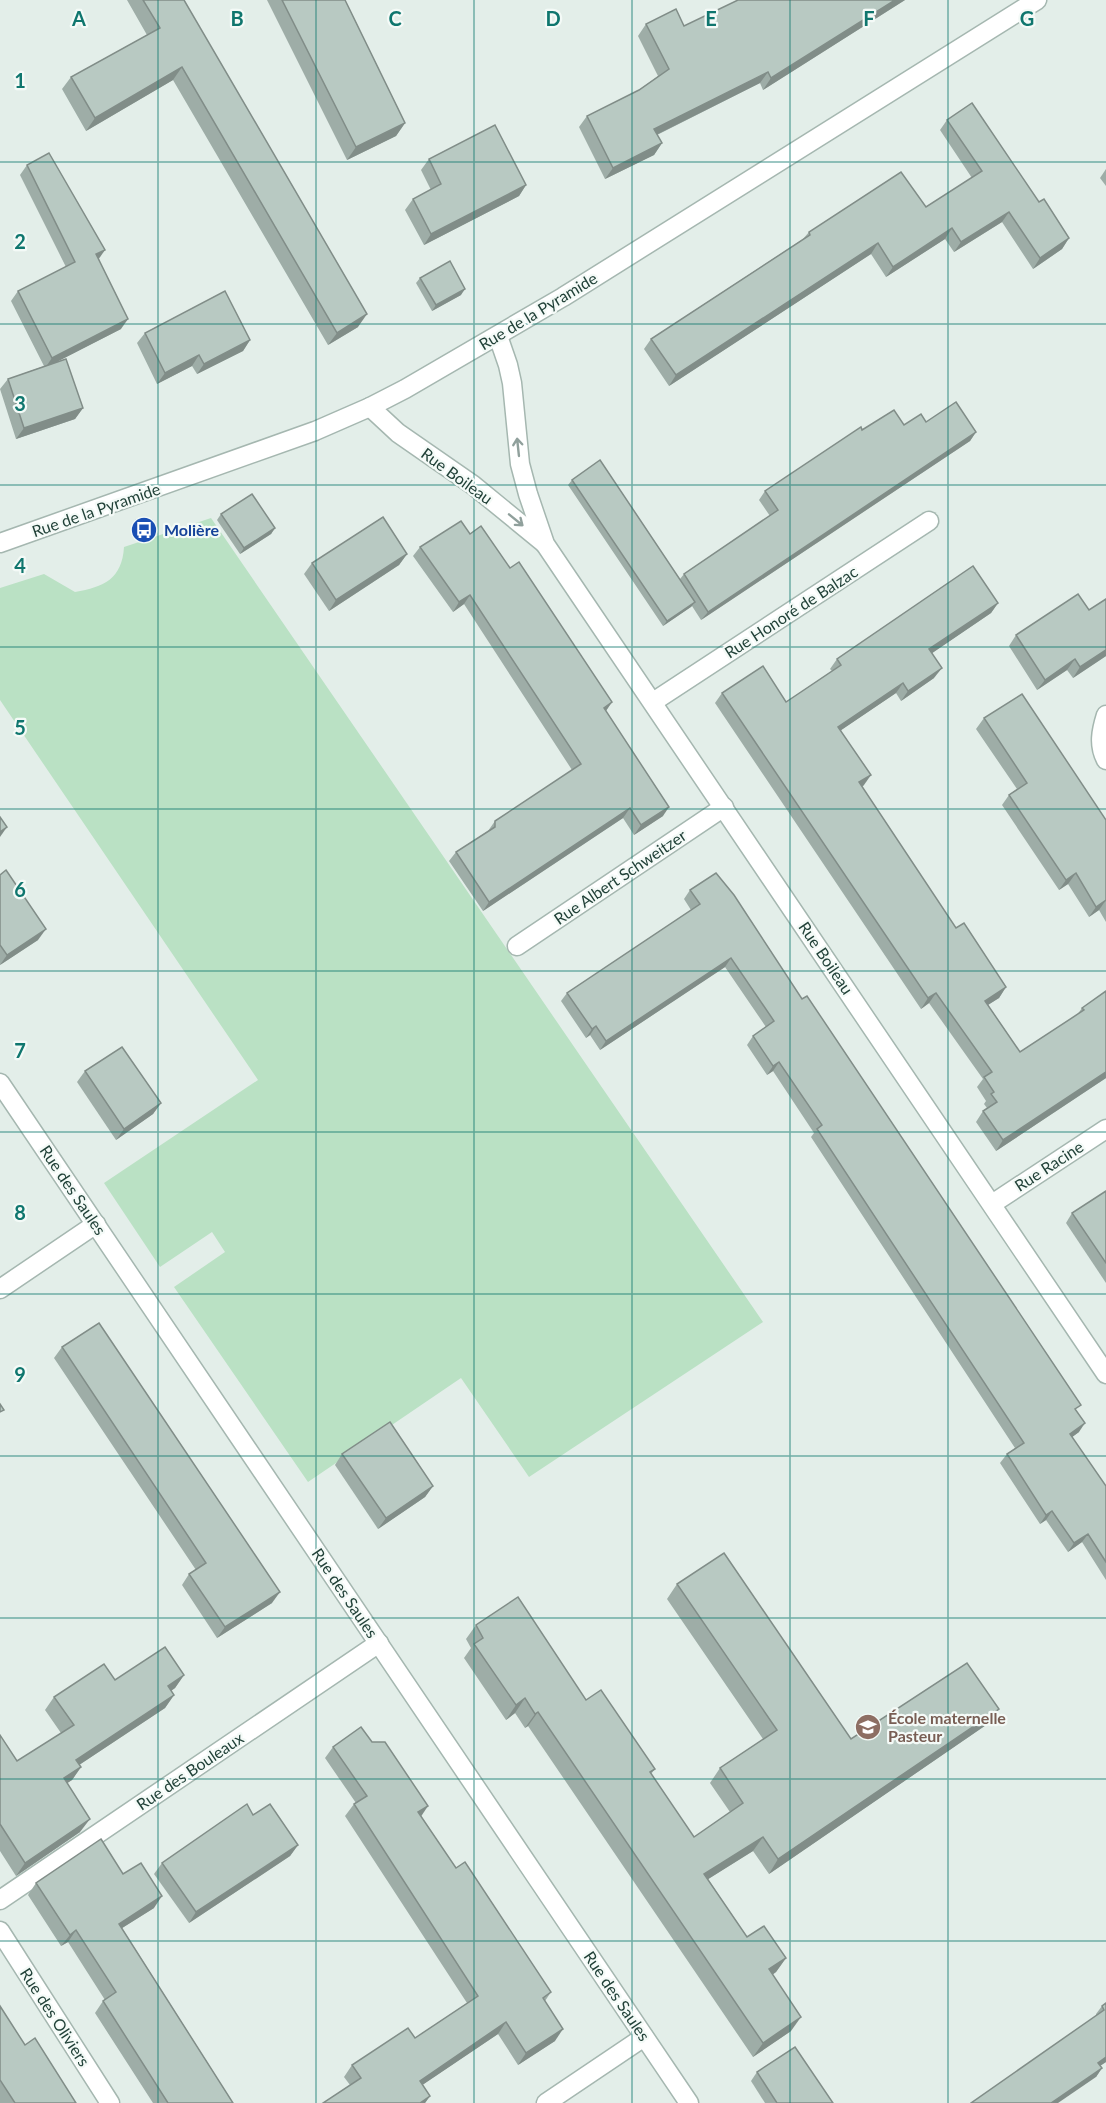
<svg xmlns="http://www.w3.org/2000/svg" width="1106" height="2103" viewBox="0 0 1106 2103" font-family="Lato,sans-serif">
<rect width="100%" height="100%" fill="#e3eee9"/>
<path fill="#bae1c4" d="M211,518L763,1322L529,1477L461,1378L308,1482L174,1287L225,1252L212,1232L160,1267L104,1183L258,1080L0,700V588L44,574L75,592C104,587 122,579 124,547Z"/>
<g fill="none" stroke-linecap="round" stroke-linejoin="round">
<g stroke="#a5b7b0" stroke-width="21">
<g id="street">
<path d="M498,336L508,365L512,383L520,464L528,494L545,544L1106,1374"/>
<path d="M370,407L398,433L473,485L544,543"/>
<path d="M0,543L315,431L370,407L405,389L563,297L1037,0"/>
<path d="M653,702L929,521"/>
<path d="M1106,715C1101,731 1098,745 1106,760"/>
<path d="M517,946L724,807"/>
<path d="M0,1083L689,2103"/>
<path d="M992,1204L1106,1129"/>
<path d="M0,1289L96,1224"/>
<path d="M0,1900L379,1643"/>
<path d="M0,1931L110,2103"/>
<path d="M546,2103L644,2037"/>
</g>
</g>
<use href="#street" stroke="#fff" stroke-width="18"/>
</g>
<g fill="#9eada7">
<path d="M127,0H184L358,327L328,345L173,80L86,131L62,89L71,77L147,35Z"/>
<path d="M267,0H345L405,123L396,136L347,160Z"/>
<path d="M905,0L763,90L760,83L657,135L662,143L654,155L605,179L579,127L587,116L639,90L658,76L638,36L646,24L684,26Z"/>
<path d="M947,120L1039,202L1069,238L1062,249L1033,269L1002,222L954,252L945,239L886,277L871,254L669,386L644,349L651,339L803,239L809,232L926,207L972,178L940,130Z"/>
<path d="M429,159L526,185L519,196L424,245L405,210L413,199L431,190L421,170Z"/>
<path d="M27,165L99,259L121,329L58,361L83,408L75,419L16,439L0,389L8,379L44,366L11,301L18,291L66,267L20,175Z"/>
<path d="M1106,169V186L1100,178Z"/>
<path d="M420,278L461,295L432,311L416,283Z"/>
<path d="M145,333L250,340L243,351L197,374L192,366L157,384L137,343Z"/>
<path d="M926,422L976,432L970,441L701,620L692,606L663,626L568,485L572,480L680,579L684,574L770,516L759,500L765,491L862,430Z"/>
<path d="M221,514L275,528L271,534L240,554L217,520Z"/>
<path d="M470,534L510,568L612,702L606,711L663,816L634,835L623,818L483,911L449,861L456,852L488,831L495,821L572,770L464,604L453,612L413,556L420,547Z"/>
<path d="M407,554L399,565L329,611L304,574L312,563Z"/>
<path d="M998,603L991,613L932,653L934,678L901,701L896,693L841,730L864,785L862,787L956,928L1006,987L999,998L988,1005L1020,1052L1077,1015L1082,1008L1106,991V1078L996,1151L976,1122L983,1111L987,1108L984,1104L986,1101L977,1087L983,1079L929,1003L921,1009L715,703L722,693L786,702L832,671L830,669L837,659Z"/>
<path d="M1016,635L1106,656L1073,678L1067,670L1037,690L1009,646Z"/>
<path d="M984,718L1106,820V922L1099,910L1089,917L1068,884L1059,890L1002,805L1009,795L1017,789L976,729Z"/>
<path d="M0,875L38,940L0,965Z"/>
<path d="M690,890L802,999L1076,1411L1079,1432L1072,1437L1106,1486V1580L1082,1542L1068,1552L1046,1520L1040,1524L1000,1463L1007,1454L1015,1448L811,1137L814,1133L773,1071L767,1075L747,1045L753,1036L766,1027L725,967L600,1050L590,1035L586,1038L561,1001L567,993L691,910L684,899Z"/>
<path d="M85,1071L161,1103L153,1114L116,1140L77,1082Z"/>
<path d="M1106,1191V1283L1066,1223L1072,1213Z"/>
<path d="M62,1347L272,1603L217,1638L182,1585L189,1574L196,1570L54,1358Z"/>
<path d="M342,1454L433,1486L425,1497L378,1529L335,1465Z"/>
<path d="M677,1584L851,1739L999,1709L989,1723L769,1874L753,1851L708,1879L747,1937L786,1958L776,1972L772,1975L791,2031L753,2057L528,1726L525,1728L515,1713L506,1720L464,1658L471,1648L466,1639L476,1625L586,1700L655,1769L651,1774L694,1837L730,1812L710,1783L720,1768L763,1739L667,1599Z"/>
<path d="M184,1675L175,1688L171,1691L174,1695L165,1708L79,1765L81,1767L72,1780L67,1783L80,1832L16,1876L0,1851V1735L17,1761L61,1733L45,1710L54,1697L115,1680Z"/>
<path d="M333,1747L421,1816L456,1868L551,1992L545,2001L555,2041L518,2065L498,2034L422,2085L430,2096L425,2103H323L350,2085L344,2077L352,2065L415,2038L467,2003L345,1816L354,1804L356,1803L325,1758Z"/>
<path d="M253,1815L298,1845L290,1856L189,1923L154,1874L162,1863Z"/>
<path d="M123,1874L154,1908L122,1928L233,2103H153L95,2013L103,2001L105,2000L68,1942L61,1946L28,1895L36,1883Z"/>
<path d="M1106,2003V2062L1100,2066L1102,2068L1096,2077V2014L1102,2006Z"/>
<path d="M0,2006L25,2045L76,2103H0Z"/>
<path d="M757,2072L833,2103H765L751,2081Z"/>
</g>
<g fill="#818d88">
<path d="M895,0H905L763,90L771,78Z"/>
<path d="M182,67L173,80L86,131L95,118Z"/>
<path d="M768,72L760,83L646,140L654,129Z"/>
<path d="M405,123L396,136L347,160L356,147Z"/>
<path d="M662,143L654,155L605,179L613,168Z"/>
<path d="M526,185L519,196L424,245L431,234Z"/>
<path d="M1009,212L1002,222L954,252L961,242Z"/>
<path d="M952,228L945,239L886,277L893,267Z"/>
<path d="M1069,238L1062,249L1033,269L1040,258Z"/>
<path d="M878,243L871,254L669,386L676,375Z"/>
<path d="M105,250L98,260L96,254Z"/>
<path d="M465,289L461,295L432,311L436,305Z"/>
<path d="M367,314L358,327L328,345L337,333Z"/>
<path d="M128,319L121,329L45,368L52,358Z"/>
<path d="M250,340L243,351L197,374L204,364Z"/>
<path d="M199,355L192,366L157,384L165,373Z"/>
<path d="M83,408L75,419L16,439L24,428Z"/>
<path d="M976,432L970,441L701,620L708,612Z"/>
<path d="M275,528L271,534L240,554L244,548Z"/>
<path d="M407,554L399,565L329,611L336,600Z"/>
<path d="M470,595L464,604L453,612L459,602Z"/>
<path d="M695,602L691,607L663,626L667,621Z"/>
<path d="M998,603L991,613L922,660L929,649Z"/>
<path d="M1106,650V656L1073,678L1080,667Z"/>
<path d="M1075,659L1067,670L1037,690L1045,680Z"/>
<path d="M942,668L934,678L901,701L908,691Z"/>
<path d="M903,683L896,693L831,737L838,727Z"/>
<path d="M612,702L605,712L604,708Z"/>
<path d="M871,775L864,785L852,793L859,782Z"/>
<path d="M669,807L663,816L634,835L641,825Z"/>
<path d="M630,808L623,818L483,911L489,902Z"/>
<path d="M7,827L0,837V832Z"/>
<path d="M1076,873L1068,884L1059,890L1066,880Z"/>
<path d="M1106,900L1099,910L1089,917L1096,907Z"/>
<path d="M46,929L38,940L0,965L7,955Z"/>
<path d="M731,958L725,967L600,1050L606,1041Z"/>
<path d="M1006,987L999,998L978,1011L985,1001Z"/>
<path d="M936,993L929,1003L921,1009L928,998Z"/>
<path d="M596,1026L590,1035L586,1038L592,1029Z"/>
<path d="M779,1062L773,1071L767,1075L773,1066Z"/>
<path d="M1106,1072V1078L996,1151L1003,1140Z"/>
<path d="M161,1103L153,1114L116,1140L124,1129Z"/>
<path d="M1085,1423L1079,1432L1064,1443L1070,1434Z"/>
<path d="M433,1486L425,1497L378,1529L386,1518Z"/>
<path d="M1052,1511L1046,1520L1040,1524L1046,1515Z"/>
<path d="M1088,1534L1082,1542L1068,1552L1074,1543Z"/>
<path d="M280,1592L272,1603L217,1638L225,1627Z"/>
<path d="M184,1675L175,1688L159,1699L168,1686Z"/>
<path d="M174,1695L165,1708L67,1773L76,1760Z"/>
<path d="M525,1698L515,1713L506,1720L516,1705Z"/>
<path d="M999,1709L989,1723L769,1874L778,1859Z"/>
<path d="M538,1712L528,1726L525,1728L535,1714Z"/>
<path d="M81,1767L72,1780L55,1791L64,1778Z"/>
<path d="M428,1806L420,1818L418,1812Z"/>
<path d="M90,1819L80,1832L16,1876L25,1863Z"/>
<path d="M763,1837L753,1851L694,1888L704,1874Z"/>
<path d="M298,1845L290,1856L189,1923L196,1912Z"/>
<path d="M162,1896L154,1908L111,1935L119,1924Z"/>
<path d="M76,1930L68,1942L61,1946L70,1935Z"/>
<path d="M786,1958L776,1972L759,1984L769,1969Z"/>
<path d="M801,2017L791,2031L753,2057L763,2043Z"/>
<path d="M506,2022L498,2034L412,2092L420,2081Z"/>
<path d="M563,2029L555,2041L518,2065L526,2053Z"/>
<path d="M1106,2057V2062L1092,2071L1098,2063Z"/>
<path d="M1102,2068L1096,2077L1058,2103H1051Z"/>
<path d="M430,2096L425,2103H420Z"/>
</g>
<g fill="#b8c9c2" stroke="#818d88" stroke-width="1.5">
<path d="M143,0H184L367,314L337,333L182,67L95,118L71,77L160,28Z"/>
<path d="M282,0H345L405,123L356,147Z"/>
<path d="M738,0H895L771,78L768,72L654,129L662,143L613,168L587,116L639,90L669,69L646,24L676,9L684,26Z"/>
<path d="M972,103L1039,202L1044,199L1069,238L1040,258L1009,212L961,242L952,228L893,267L878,243L676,375L651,339L810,235L809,232L901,172L926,207L982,171L947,120Z"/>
<path d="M495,125L526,185L431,234L413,199L441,184L429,159Z"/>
<path d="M49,153L105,250L96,254L128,319L52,358L18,291L75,262L27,165Z"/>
<path d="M450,261L465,289L436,305L420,278Z"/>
<path d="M225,291L250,340L204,364L199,355L165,373L145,333Z"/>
<path d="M66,359L83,408L24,428L8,379Z"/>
<path d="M956,402L976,432L708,612L684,574L778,510L765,491L861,427L862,430L894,410L904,425L921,414L926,422Z"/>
<path d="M600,460L695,602L667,621L572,480Z"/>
<path d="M252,494L275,528L244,548L221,514Z"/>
<path d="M383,517L407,554L336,600L312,563Z"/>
<path d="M461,521L470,534L481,526L510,568L519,562L612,702L604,708L669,807L641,825L630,808L489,902L456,852L495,827V821L581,764L470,595L459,602L420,547Z"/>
<path d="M973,566L998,603L929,649L942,668L908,691L903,683L838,727L871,775L859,782L956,928L964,923L1006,987L985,1001L1020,1052L1084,1010L1082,1008L1106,991V1072L1003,1140L983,1111L997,1102L991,1094L994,1092L984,1077L992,1072L936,993L928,998L722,693L763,666L786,702L841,665L837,659Z"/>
<path d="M1078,594L1089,610L1106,599V650L1080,667L1075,659L1045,680L1016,635Z"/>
<path d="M1022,694L1106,820V900L1096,907L1076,873L1066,880L1009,795L1027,783L984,718Z"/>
<path d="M0,817L7,827L0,832Z"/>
<path d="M6,870L46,929L7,955L0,945V875Z"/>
<path d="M716,873L734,895L802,999L807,996L1081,1405L1075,1409L1085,1423L1070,1434L1106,1486V1562L1088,1534L1074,1543L1052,1511L1046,1515L1007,1454L1024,1443L817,1129L822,1125L779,1062L773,1066L753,1036L774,1021L731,958L606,1041L596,1026L592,1029L567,993L700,904L690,890Z"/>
<path d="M122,1047L161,1103L124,1129L85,1071Z"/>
<path d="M1106,1191V1263L1072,1213Z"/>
<path d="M99,1323L280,1592L225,1627L189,1574L206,1563L62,1347Z"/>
<path d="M0,1404L4,1410L0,1412Z"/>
<path d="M390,1422L433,1486L386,1518L342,1454Z"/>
<path d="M724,1553L851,1739L967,1663L999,1709L778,1859L763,1837L704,1874L747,1937L764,1926L786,1958L769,1969L801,2017L763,2043L538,1712L535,1714L525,1698L516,1705L474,1644L483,1638L476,1625L518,1597L586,1700L601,1690L655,1769L650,1772L694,1837L743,1803L720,1768L777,1730L677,1584Z"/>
<path d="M165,1647L184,1675L168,1686L174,1695L76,1760L81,1767L64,1778L90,1819L25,1863L0,1824V1735L17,1761L74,1725L54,1697L104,1664L115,1680Z"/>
<path d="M361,1727L372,1742H385L428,1806L418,1812L456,1868L465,1862L551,1992L543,1998L563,2029L526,2053L506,2022L420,2081L430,2096L420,2103H323L361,2078L352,2065L408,2028L415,2038L478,1996L354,1804L367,1796L333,1747Z"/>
<path d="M247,1804L253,1815L270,1804L298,1845L196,1912L162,1863Z"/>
<path d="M101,1839L123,1874L141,1863L162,1896L119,1924L233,2103H168L103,2001L116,1992L76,1930L70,1935L36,1883Z"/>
<path d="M1106,2003V2057L1098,2063L1102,2068L1051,2103H971L1104,2010L1102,2006Z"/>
<path d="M0,2006L25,2045L35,2038L76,2103H15L0,2080Z"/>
<path d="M795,2047L833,2103H777L757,2072Z"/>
</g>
<defs><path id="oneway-shaft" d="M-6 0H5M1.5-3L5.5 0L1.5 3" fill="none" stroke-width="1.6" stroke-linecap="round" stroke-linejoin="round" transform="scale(1.5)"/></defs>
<g stroke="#90a09c">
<use href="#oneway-shaft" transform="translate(518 447) rotate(-96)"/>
<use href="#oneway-shaft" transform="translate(516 520) rotate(39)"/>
</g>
<path fill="none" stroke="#0f766e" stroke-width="1.5" stroke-opacity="0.55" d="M158,0V2103M316,0V2103M474,0V2103M632,0V2103M790,0V2103M948,0V2103M0,162H1106M0,324H1106M0,485H1106M0,647H1106M0,809H1106M0,971H1106M0,1132H1106M0,1294H1106M0,1456H1106M0,1618H1106M0,1779H1106M0,1941H1106"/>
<defs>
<g id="bus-disc" transform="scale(1.35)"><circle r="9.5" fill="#1a4fb4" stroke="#f4faf7"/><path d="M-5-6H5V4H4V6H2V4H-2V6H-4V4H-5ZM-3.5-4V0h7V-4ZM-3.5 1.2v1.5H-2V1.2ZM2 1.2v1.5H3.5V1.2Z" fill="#fff"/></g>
<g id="school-disc" transform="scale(1.35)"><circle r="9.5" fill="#8d6e63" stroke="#f4faf7"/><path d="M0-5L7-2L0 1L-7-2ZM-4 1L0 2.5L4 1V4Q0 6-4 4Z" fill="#fff"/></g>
</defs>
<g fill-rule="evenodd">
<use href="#bus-disc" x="144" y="530"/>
<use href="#school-disc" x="868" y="1727"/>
</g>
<g text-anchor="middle" stroke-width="4.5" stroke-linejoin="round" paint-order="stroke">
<g font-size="16" fill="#214138" stroke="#f4faf7">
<text transform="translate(538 311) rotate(-31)" y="6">Rue de la Pyramide</text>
<text transform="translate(457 476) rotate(36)" y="6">Rue Boileau</text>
<text transform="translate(96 510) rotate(-19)" y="6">Rue de la Pyramide</text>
<text transform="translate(791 612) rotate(-33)" y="6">Rue Honoré de Balzac</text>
<text transform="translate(620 877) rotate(-34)" y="6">Rue Albert Schweitzer</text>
<text transform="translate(826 958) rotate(56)" y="6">Rue Boileau</text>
<text transform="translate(1049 1166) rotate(-33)" y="6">Rue Racine</text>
<text transform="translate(73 1190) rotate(56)" y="6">Rue des Saules</text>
<text transform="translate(345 1593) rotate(56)" y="6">Rue des Saules</text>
<text transform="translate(190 1771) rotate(-34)" y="6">Rue des Bouleaux</text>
<text transform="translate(617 1996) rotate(56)" y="6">Rue des Saules</text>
<text transform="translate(55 2017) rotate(57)" y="6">Rue des Oliviers</text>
</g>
<g font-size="16" font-weight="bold" fill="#164399" stroke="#f4faf7" text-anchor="start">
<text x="164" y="536">Molière</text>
</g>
<g font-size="16" font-weight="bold" fill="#785e54" stroke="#f4faf7" text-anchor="start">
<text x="888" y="1724">École maternelle<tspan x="888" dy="18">Pasteur</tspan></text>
</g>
</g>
<g font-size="20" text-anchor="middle" font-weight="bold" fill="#0f766e" stroke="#f4faf7" stroke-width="4.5" stroke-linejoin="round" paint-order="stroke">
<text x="79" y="26">A</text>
<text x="237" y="26">B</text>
<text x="395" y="26">C</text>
<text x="553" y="26">D</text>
<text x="711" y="26">E</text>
<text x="869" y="26">F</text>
<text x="1027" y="26">G</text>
<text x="20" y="88">1</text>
<text x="20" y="249">2</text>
<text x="20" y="411">3</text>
<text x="20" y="573">4</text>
<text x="20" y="735">5</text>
<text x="20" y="897">6</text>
<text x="20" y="1058">7</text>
<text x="20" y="1220">8</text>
<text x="20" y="1382">9</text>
</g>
</svg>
